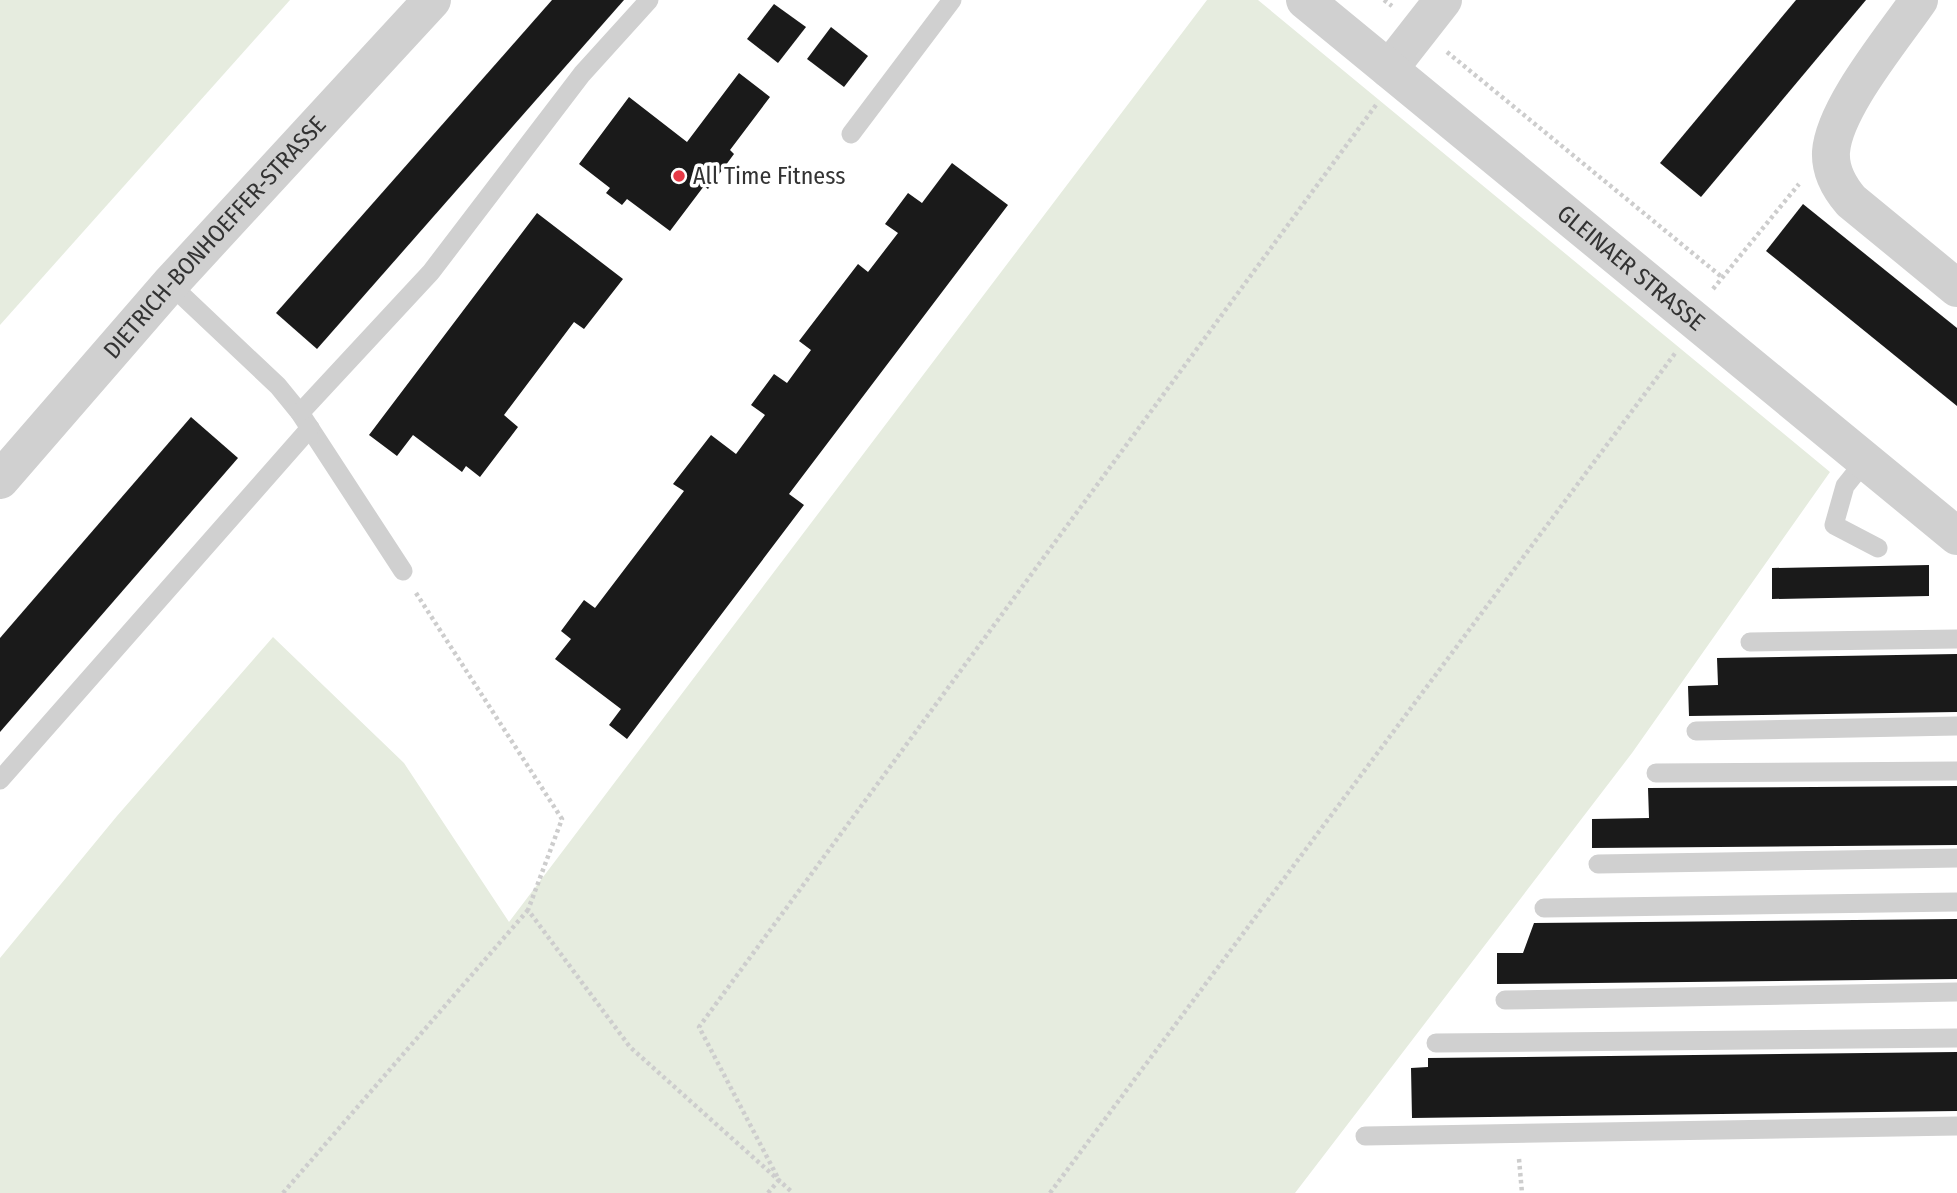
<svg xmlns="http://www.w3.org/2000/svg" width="1957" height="1193" viewBox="0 0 1957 1193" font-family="'Fira Sans Condensed',sans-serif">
<rect width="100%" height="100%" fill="#fff"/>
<g fill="#e6ecdf">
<path d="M0,0H290L0,325Z"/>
<path d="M1207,0H1258L1830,472L1632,753L1295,1193H0V958L117,816L273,637L404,763L509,922Z"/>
</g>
<g fill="#1a1a1a">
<path d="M552,0H624L317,349L276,313Z"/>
<path d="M1796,0H1866L1701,197L1660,163Z"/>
<path d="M774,4L806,27L778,63L747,39Z"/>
<path d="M831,27L868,56L844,87L807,59Z"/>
<path d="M739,73L770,97L730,150L734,154L708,189L704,186L670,231L627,199L622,205L606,193L610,188L579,164L629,97L687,142Z"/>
<path d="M952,163L1008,205L789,494L804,505L627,739L609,725L621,709L555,659L571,639L561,631L584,600L595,608L684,491L673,484L711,435L736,454L765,415L751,405L774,374L787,383L811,350L799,341L858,264L868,272L898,233L885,224L908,193L922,203Z"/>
<path d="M1803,204L1957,328V406L1766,251Z"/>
<path d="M537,213L623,279L584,329L574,322L504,415L518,427L480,477L466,466L462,472L413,435L397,456L369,435Z"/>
<path d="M191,417L238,458L0,732V638Z"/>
<path d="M1929,565V596L1772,599V568Z"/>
<path d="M1957,654V712L1689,716L1688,686L1718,685L1717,658Z"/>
<path d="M1957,786V845L1592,848V819L1649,818L1648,788Z"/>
<path d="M1957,919V979L1497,984V953H1523L1534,923Z"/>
<path d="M1957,1052V1111L1412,1118L1411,1068L1428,1067V1058Z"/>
</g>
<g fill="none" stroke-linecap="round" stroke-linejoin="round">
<g stroke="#cdcdcd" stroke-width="4.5" stroke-dasharray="3.5 3.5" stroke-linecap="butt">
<path d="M1384,0L1392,6"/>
<path d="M1447,52L1723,278"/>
<path d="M1713,289L1799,184"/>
<path d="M416,593L562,819L528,910L630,1047L793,1193"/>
<path d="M1519,1159L1522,1193"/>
<path d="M283,1193L528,910"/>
<path d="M768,1193L779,1180L699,1027L1376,105"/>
<path d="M1050,1193L1676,352"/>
</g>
<g stroke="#d0d0d0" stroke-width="19">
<path d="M851,134L952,0"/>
<path d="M170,284L278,386L300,413L403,571"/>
<path d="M300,413L431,272L582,74L649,0"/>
<path d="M1865,461L1845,486L1834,525L1878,548"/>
<path d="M1750,642L1957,639"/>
<path d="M1696,731L1957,726"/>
<path d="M1656,773L1957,771"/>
<path d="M0,780L310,428"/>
<path d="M1598,864L1957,858"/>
<path d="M1544,908L1957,902"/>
<path d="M1505,1000L1957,992"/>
<path d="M1436,1043L1957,1038"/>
<path d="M1365,1136L1957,1126"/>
</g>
<g stroke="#d0d0d0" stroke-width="38">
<path d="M1919,0C1893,38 1834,108 1831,152C1830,171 1839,187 1851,201L1957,288"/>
<path d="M1389,69L1443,0"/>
<path id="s1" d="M0,480L170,284L432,0"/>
</g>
<path stroke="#d0d0d0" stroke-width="38" id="s2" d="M1305,0L1957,536"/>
</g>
<circle fill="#e63946" stroke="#fff" stroke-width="2.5" cx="679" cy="176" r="7"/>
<g text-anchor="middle" stroke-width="7" stroke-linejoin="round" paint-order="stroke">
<g font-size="24" fill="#333" stroke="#fff" text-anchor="start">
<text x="693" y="184">All Time Fitness</text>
</g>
<g font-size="24" fill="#333" stroke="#fff">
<text dy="8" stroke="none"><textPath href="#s1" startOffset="324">DIETRICH-BONHOEFFER-STRASSE</textPath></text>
<text dy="8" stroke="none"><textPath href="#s2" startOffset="422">GLEINAER STRASSE</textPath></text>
</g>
</g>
</svg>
